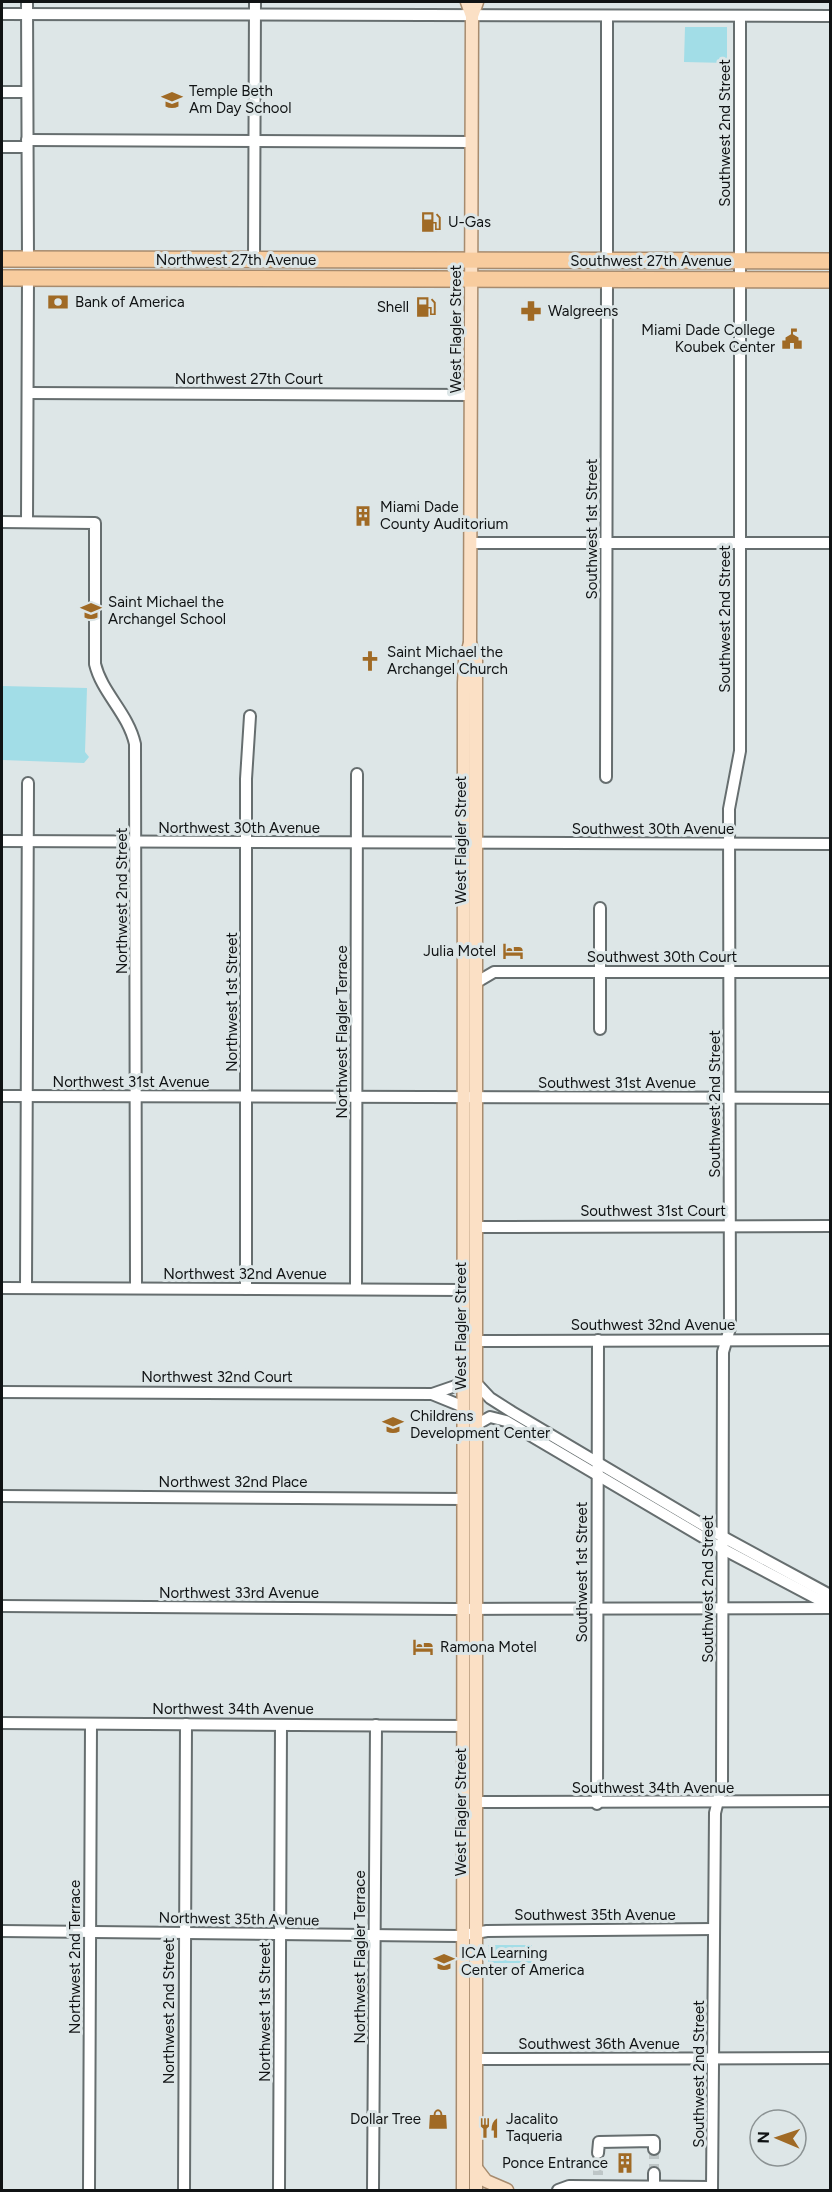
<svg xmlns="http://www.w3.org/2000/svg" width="832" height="2192" viewBox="0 0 832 2192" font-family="Figtree,sans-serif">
<rect width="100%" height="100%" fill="#dde6e7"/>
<g fill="#a2dde7">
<path d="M685,27H727V63L684,62Z"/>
<path d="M2,686L87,688L85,752L89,757L84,763L2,760Z"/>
<rect x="488" y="1945" width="44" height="18"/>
</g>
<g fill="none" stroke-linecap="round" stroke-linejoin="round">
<g stroke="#bec6c7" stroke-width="10" stroke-dasharray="10 5" stroke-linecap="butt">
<path d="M654,2149V2173"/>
<path d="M598,2175V2153"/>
</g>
<g stroke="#666e6f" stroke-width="14">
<g id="minor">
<path d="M27,2L28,259"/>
<path d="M2,14L830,16"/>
<path d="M2,92H27"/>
<path d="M27,140L471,142"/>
<path d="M2,147H27"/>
<path d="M254,261L255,2"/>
<path d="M607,261V16"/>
<path d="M28,393L471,395"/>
<path d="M2,522L95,523V664C102,693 128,713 135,744L136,1288"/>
<path d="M27,522L28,278"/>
<path d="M470,543H830"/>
<path d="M606,777L607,280"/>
<path d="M2,841L830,844"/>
<path d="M600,908V1029"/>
<path d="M477,982L494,972H830"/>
<path d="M2,1096L830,1098"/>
<path d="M476,1227L830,1226"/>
<path d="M2,1288L464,1290"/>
<path d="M26,1288L28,783"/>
<path d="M246,1289V779L250,716"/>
<path d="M356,1289L357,774"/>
<path d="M476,1341L830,1340"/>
<path d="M476,1383L490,1398L512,1412L723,1537L830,1595"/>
<path d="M2,1392L432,1394L464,1383"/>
<path d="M432,1394L464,1407"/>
<path d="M476,1425L490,1417L506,1421L723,1549L829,1605"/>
<path d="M2,1496L464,1499"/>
<path d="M2,1606L457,1609L830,1608"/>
<path d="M2,1723L464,1726"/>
<path d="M476,1802L830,1801"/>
<path d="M597,1804L598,1340"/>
<path d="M2,1931L458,1936L487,1931L714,1929"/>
<path d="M476,2059L830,2058"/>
<path d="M598,2153L599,2142L654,2141V2149"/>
<path d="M654,2188V2173"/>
<path d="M89,2190L91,1724"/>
<path d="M184,2190L186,1724"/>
<path d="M279,2190L281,1725"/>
<path d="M373,2190L376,1725"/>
<path d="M558,2190L569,2186L712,2187"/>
<path d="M712,2190L715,1813L722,1784L723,1352L730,1328L729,809L740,751V16"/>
</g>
</g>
<g stroke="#a78b6e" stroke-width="15">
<g id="major">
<path d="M472,16L477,2"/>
<path d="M470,643L476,660V2190"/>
<path d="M476,2168L486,2181L507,2190"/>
<path d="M463,2190L464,683L465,660L470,643L472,16L467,2"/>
</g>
</g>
<g stroke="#a78b6e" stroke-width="18">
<g id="highway">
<path d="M2,259L830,261"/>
<path d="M2,278L830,280"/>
</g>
</g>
<use href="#minor" stroke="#fff" stroke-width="10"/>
<use href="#major" stroke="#fbe0c5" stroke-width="12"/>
<use href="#highway" stroke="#f8cc9e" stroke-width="15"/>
</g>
<defs>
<g id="school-bare" transform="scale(1.62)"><path d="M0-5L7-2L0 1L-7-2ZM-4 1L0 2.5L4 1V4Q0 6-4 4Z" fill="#a06a25" stroke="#dde6e7" stroke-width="2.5" paint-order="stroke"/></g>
<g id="fuel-bare" transform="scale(1.62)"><path d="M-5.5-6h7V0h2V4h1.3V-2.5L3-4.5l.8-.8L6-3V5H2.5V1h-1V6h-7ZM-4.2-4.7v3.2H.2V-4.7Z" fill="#a06a25" stroke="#dde6e7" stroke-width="2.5" paint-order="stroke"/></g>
<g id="bank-bare" transform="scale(1.62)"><path d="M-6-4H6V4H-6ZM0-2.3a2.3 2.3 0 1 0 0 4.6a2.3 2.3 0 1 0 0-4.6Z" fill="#a06a25" stroke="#dde6e7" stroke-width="2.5" paint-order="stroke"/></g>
<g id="pharmacy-bare" transform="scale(1.62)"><path d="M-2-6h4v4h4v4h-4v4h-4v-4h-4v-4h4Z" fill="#a06a25" stroke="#dde6e7" stroke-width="2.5" paint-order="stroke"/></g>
<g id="civic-bare" transform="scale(1.62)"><path d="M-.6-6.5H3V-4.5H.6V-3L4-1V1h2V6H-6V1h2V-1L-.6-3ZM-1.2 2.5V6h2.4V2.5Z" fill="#a06a25" stroke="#dde6e7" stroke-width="2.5" paint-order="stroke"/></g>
<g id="building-bare" transform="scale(1.62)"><path d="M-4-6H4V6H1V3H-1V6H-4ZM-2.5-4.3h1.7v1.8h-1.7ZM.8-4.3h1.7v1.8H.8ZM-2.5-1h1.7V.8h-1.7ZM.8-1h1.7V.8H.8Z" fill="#a06a25" stroke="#dde6e7" stroke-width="2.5" paint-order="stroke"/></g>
<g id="church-bare" transform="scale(1.62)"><path d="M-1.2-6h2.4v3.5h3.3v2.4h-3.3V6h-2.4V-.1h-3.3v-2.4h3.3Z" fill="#a06a25" stroke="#dde6e7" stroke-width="2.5" paint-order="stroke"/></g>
<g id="hotel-bare" transform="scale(1.62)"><path d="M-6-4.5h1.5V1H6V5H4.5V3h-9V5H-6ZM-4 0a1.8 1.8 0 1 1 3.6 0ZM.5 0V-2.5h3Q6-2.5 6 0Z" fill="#a06a25" stroke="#dde6e7" stroke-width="2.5" paint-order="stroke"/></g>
<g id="shop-bare" transform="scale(1.62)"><path d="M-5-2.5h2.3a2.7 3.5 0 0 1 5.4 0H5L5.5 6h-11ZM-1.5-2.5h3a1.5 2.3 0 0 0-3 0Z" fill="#a06a25" stroke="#dde6e7" stroke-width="2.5" paint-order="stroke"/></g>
<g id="restaurant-bare" transform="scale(1.62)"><path d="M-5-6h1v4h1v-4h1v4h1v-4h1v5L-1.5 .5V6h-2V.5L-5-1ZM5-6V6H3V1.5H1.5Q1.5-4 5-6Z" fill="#a06a25" stroke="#dde6e7" stroke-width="2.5" paint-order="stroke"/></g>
</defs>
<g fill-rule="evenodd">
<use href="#school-bare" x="172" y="100"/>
<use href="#fuel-bare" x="431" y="222"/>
<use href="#bank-bare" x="58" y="302"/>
<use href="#fuel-bare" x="426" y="307"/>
<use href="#pharmacy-bare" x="531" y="311"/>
<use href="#civic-bare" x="792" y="339"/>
<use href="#building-bare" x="363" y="516"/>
<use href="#school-bare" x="91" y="611"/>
<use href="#church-bare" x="370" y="661"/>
<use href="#hotel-bare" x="513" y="951"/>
<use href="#school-bare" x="393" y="1425"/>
<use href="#hotel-bare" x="423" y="1647"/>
<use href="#school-bare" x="444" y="1962"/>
<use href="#shop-bare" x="438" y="2119"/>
<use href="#restaurant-bare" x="489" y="2128"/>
<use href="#building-bare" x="625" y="2163"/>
</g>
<g text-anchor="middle" stroke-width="6" stroke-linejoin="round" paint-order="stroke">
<g font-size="15" fill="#101314" stroke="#dde6e7" text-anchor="start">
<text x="189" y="96">Temple Beth<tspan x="189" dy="17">Am Day School</tspan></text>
<text x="448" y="227">U-Gas</text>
<text x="75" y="307">Bank of America</text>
<text x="409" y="312" text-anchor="end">Shell</text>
<text x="548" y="316">Walgreens</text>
<text x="775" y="335" text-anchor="end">Miami Dade College<tspan x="775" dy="17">Koubek Center</tspan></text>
<text x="380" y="512">Miami Dade<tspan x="380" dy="17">County Auditorium</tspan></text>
<text x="108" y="607">Saint Michael the<tspan x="108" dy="17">Archangel School</tspan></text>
<text x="387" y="657">Saint Michael the<tspan x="387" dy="17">Archangel Church</tspan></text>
<text x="496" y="956" text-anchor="end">Julia Motel</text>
<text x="410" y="1421">Childrens<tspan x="410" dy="17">Development Center</tspan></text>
<text x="440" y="1652">Ramona Motel</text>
<text x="461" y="1958">ICA Learning<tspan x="461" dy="17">Center of America</tspan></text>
<text x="421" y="2124" text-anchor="end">Dollar Tree</text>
<text x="506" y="2124">Jacalito<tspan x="506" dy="17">Taqueria</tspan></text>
<text x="608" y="2168" text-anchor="end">Ponce Entrance</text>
</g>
<g font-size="15" fill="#101314" stroke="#dde6e7">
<text transform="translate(725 133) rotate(-90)" y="5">Southwest 2nd Street</text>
<text x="236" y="265">Northwest 27th Avenue</text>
<text x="651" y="266">Southwest 27th Avenue</text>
<text transform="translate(456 329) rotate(-90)" y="5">West Flagler Street</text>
<text x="249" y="384">Northwest 27th Court</text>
<text transform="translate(592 529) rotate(-90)" y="5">Southwest 1st Street</text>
<text transform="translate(725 619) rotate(-90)" y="5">Southwest 2nd Street</text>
<text x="239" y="833">Northwest 30th Avenue</text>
<text x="653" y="834">Southwest 30th Avenue</text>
<text transform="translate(461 840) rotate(-90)" y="5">West Flagler Street</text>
<text transform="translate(122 901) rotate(-90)" y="5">Northwest 2nd Street</text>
<text x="662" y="962">Southwest 30th Court</text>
<text transform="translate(232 1002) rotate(-90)" y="5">Northwest 1st Street</text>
<text transform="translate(342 1032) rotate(-90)" y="5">Northwest Flagler Terrace</text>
<text x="131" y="1087">Northwest 31st Avenue</text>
<text x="617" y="1088">Southwest 31st Avenue</text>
<text transform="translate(715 1104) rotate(-90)" y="5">Southwest 2nd Street</text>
<text x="653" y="1216">Southwest 31st Court</text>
<text x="245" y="1279">Northwest 32nd Avenue</text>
<text x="653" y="1330">Southwest 32nd Avenue</text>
<text transform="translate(461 1326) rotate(-90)" y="5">West Flagler Street</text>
<text x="217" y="1382">Northwest 32nd Court</text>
<text x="233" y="1487">Northwest 32nd Place</text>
<text transform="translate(582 1572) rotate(-90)" y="5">Southwest 1st Street</text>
<text transform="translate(708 1589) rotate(-90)" y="5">Southwest 2nd Street</text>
<text x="239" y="1598">Northwest 33rd Avenue</text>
<text x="233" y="1714">Northwest 34th Avenue</text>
<text x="653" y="1793">Southwest 34th Avenue</text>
<text transform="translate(461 1812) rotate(-90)" y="5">West Flagler Street</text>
<text x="595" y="1920">Southwest 35th Avenue</text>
<text transform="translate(239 1919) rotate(1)" y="5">Northwest 35th Avenue</text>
<text transform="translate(75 1957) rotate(-90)" y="5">Northwest 2nd Terrace</text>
<text transform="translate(360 1957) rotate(-90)" y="5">Northwest Flagler Terrace</text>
<text transform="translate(169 2011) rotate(-90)" y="5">Northwest 2nd Street</text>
<text transform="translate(265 2012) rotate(-90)" y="5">Northwest 1st Street</text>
<text x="599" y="2049">Southwest 36th Avenue</text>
<text transform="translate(699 2074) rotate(-90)" y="5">Southwest 2nd Street</text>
</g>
</g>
<rect width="832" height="2192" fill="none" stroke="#101314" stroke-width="6"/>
<g transform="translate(778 2138) rotate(272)"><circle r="28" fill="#dde6e7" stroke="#8b9293" stroke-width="1.5"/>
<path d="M0-4.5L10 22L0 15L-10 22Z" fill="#a06a25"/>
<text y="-9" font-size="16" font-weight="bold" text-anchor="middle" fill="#101314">N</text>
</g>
</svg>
